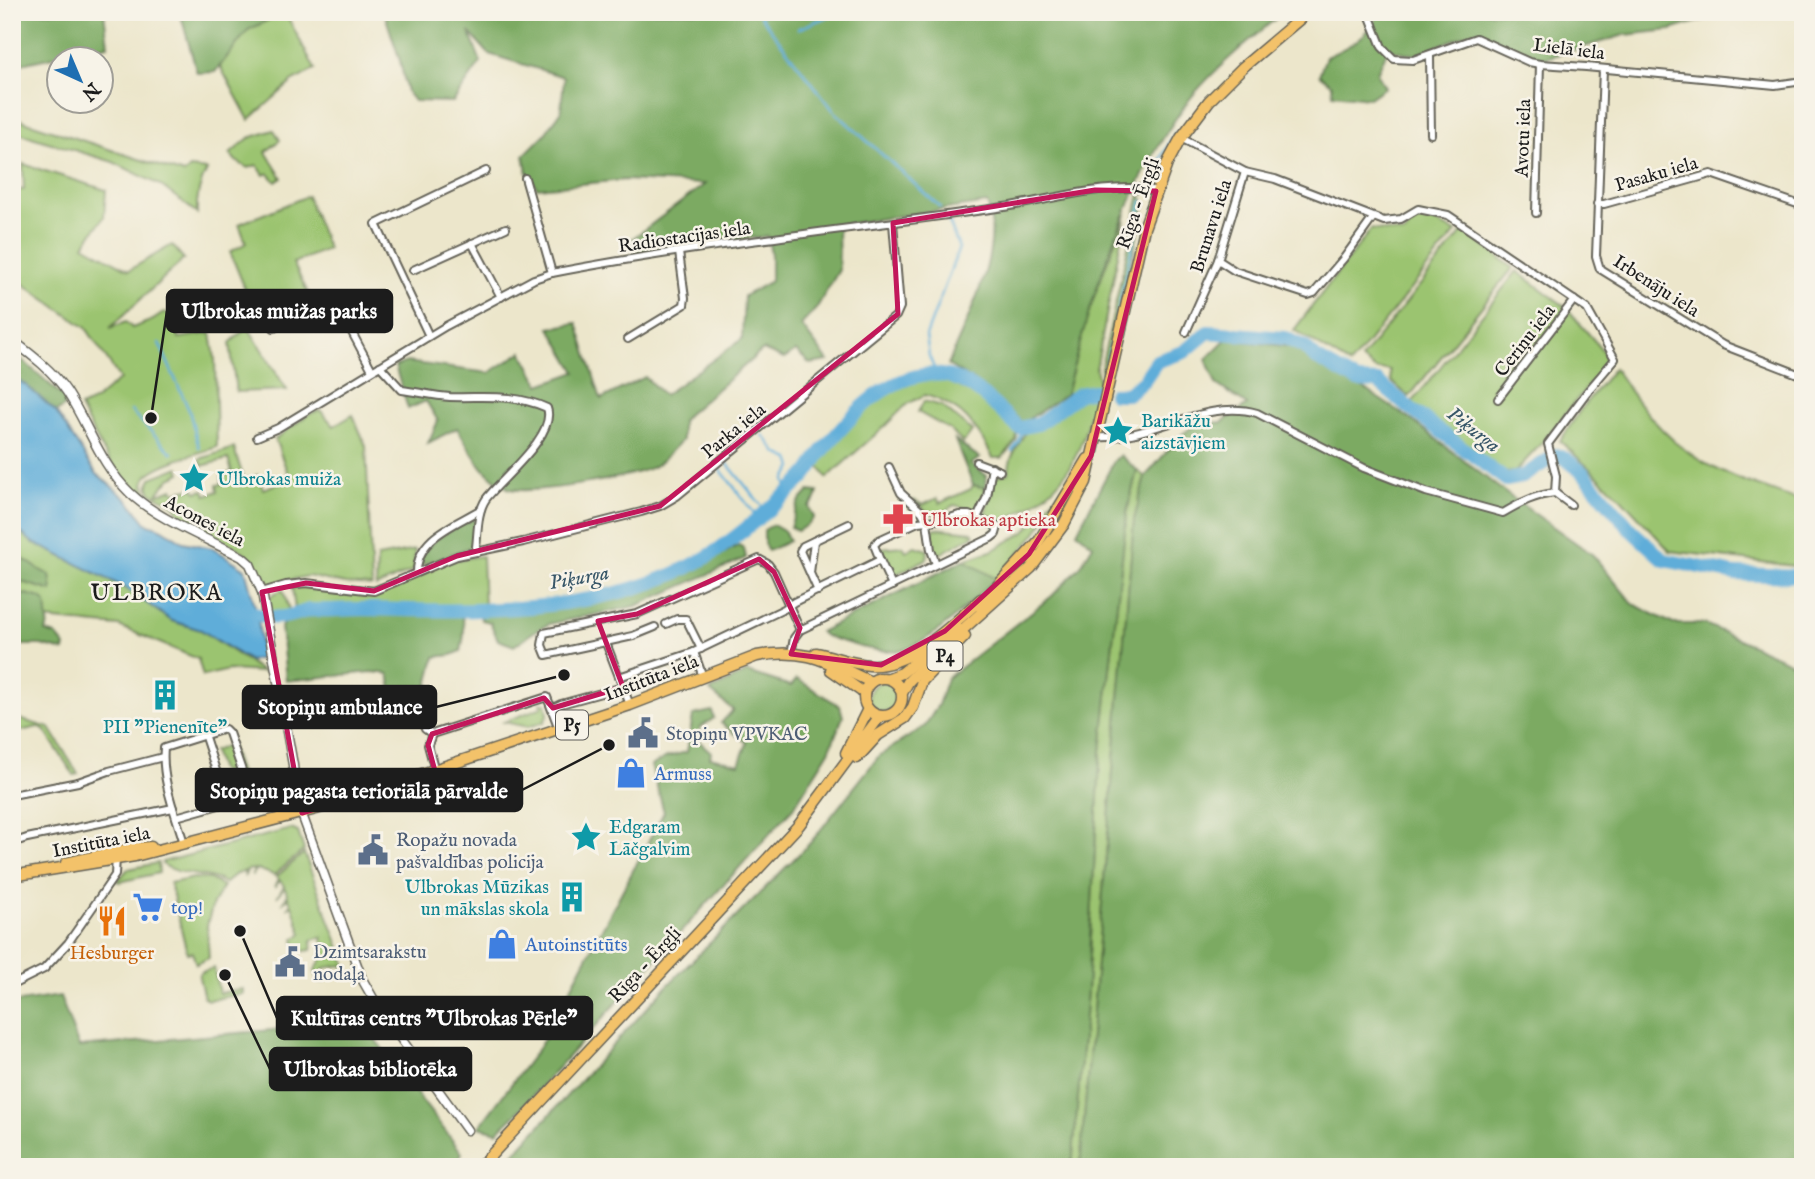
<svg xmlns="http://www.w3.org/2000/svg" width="1815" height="1179" viewBox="0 0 1815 1179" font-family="'IM FELL English',serif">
<rect width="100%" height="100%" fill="#f7f3e8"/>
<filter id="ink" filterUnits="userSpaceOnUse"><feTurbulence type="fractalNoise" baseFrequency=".0143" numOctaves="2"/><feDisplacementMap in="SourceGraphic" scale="14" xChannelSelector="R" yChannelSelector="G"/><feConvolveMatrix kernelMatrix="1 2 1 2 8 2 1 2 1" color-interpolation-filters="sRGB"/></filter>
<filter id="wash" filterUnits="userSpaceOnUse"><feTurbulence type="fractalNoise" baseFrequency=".00686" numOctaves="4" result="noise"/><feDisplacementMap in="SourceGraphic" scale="28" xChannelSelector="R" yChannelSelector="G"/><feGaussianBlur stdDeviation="1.57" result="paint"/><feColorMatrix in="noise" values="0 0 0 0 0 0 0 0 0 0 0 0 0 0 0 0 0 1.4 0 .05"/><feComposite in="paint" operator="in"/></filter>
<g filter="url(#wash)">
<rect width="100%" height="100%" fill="#ece6cb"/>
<g fill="#9bc470" stroke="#5c7046" stroke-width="2">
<path d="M285,12L315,69L292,82L249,120L220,66L249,29Z"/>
<path d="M12,117L184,174L190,168L207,170C200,183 196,199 197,213L160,185L113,162L12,131Z"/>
<path d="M274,130L280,140L266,152L282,178L276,182L268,173L264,175L257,165L248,168L236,161L230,154L249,138Z"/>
<path d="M23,164L106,190L104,217L84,245L129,270L172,245L184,259L110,328L126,322L132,328L153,320L165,312L177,324L179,338L211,333L215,359L217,447C199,453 164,462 150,473C143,478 143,485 147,492C153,502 167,503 169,514C121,489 104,454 80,407L94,401L120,379L86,328L12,276V189L24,190Z"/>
<path d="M1140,194L1145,204L1104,377L1101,368Z"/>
<path d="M307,196L328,249L293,263L310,297L249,329L287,390L236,392L230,343L257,318L230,252L246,243L239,224Z"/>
<path d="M1126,213L1096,369L1099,380L1097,389L1090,387L1066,394L1087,315Z"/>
<path d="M1420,215L1456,232L1350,365L1294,330L1371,229L1404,234Z"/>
<path d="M1464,230L1513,268L1409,397L1391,381L1390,370H1376L1361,359Z"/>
<path d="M1517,271L1566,307L1610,359L1541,444L1515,472L1504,473L1410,405Z"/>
<path d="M1614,368C1637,402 1662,436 1698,459C1727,478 1770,489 1803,502V567L1670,551L1620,497L1560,441L1583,406Z"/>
<path d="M935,378C969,385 992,410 1017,433L1016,441L1002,458H993C977,426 961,405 925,395L907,404L886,425L827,478L816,461C846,425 885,381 935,378Z"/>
<path d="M1086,395L1094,396C1080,462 1064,493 1002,521L984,515L989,501L994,477L1009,473C1008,455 1020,447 1025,431L1039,427Z"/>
<path d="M924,401L942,406L972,431L963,443L950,430L918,412Z"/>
<path d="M320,410L334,426L353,415L366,446L372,586L345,584L308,576L264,586C260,574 256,561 245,553C227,539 200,535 183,520C179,516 178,509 175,506C165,496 141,497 151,478L179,467L181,473L170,478L156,495L173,489L175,492L194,488L196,492L204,490L206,495L218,491L217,485L222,484V476L232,472L228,459L202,466L200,459L234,448L244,480L258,475L263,489L290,479L275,439L309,414Z"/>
<path d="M1137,470L1145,477L1134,520L1080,1167H1072L1087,991L1100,761L1127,512Z"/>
<path d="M1066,484C1047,522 1025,548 996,579L964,560L991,551L1025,532Z"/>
<path d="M973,485L986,488L981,503L975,510L954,505L942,513L929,514L913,500L923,505L937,498L940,503L971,489Z"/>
<path d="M12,525L32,542L124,587L172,621L201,630L263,672L229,670L203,676L198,659L119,626L12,616Z"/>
<path d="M935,528L972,532L974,535L938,555C932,549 929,535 935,528Z"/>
<path d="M903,546L906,551L915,546L928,550L927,559L895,575L891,574L880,551L881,548Z"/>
<path d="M415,550L414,570L376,587L377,557Z"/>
<path d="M482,556L484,608L309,605L295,610L292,588C320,584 346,596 374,593C394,591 411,576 428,569C445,561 464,558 482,556Z"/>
<path d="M283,590L290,613L270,615C266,599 268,595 283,590Z"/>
<circle cx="884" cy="697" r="15"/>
<path d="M541,703H546L548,714L544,722L528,727L504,722L542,707Z"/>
<path d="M12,717L50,728L78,774L74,775L44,730L38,727L12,733Z"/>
<path d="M230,745L241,776L220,771L213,751Z"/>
<path d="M291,829L298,832L304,850L274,875L257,869L252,876L254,869L248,870L244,877L245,871L236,874L225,883C205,871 182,878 162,864V862Z"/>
<path d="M304,853L351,977L349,978L346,977L343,965L323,968L324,982H319L315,970L324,955L322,937L311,940L312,950L297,952L294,939L302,934L292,905L287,908L291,903L288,897L282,904L288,894L284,887L277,897L284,886L280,881L274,887L279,879L276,877Z"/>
<path d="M158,863L159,873L120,882L117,881L128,869Z"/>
<path d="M194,878L210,879L223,886L213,904L207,925L209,958L196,964L192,952L187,953L170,883Z"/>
<path d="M214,968L219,993L243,989V994L208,1000L204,998L199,977L201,972Z"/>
</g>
<g fill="#7caa62" stroke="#4c633f" stroke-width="2">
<path d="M12,12H104L108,45L12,66Z"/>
<path d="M180,12H284L248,30L215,72L197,73Z"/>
<path d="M384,12H1284C1253,37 1210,72 1186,104C1125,187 1092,295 1066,394L1023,423L974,381L948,365C966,319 1005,252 987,203L838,225L839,270L816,309L801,325L828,361L810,364L796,351L784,359L763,350L687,415L682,421V440C673,449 665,459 655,466C638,477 525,496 508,488C483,476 471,451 457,428L428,443L438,421L426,401L408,409L395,366L407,362L489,373L522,352L540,385L576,372L550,328L577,323L601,399L645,377L664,395L742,339L744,296L771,281V256L768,236L634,253L632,239L705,184L625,180L537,188L527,172L524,155L544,135L561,112L564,77L489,54L469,32L481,62L453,102L414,101L407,92L400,61Z"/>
<path d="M1379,12H1729L1671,30L1625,35L1539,60L1475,31L1415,55L1388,49L1377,73L1385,87L1369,98L1333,94L1332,85L1319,75L1326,57C1348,47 1371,36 1379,12Z"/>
<path d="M1226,339L1302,348L1413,421L1507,494L1593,555L1633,604L1673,624H1705L1803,668V1167H1080L1134,520L1145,477L1181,435L1195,425L1222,422L1247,405L1216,384L1206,359Z"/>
<path d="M12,351L65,398L64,407L56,412L27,386L12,377Z"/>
<path d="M955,440L980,458L971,464L986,475V488L973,485Z"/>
<path d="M1120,455L1137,470L1127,512L1100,761L1087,991L1072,1167H502L666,987L810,843L879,756L925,726L938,705L947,678L1052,596L1080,567L1093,545L1077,532L1114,461Z"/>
<path d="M809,491L818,492L816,499L809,507L814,517L809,524L797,531L790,527L799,502Z"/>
<path d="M475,518L474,542L471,547L422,565L420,564C423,539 456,528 475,518Z"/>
<path d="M773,525L785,532L789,541L768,551L764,544V530Z"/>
<path d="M739,545L744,548L746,558L636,606L549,624L535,631L514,646L498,640L490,622L481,620L480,612C576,607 654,592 739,545Z"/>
<path d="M12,554C27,558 36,570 50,575L52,591L12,579Z"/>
<path d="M964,560L996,579C972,600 926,650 894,651C871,652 847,643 825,636L820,632Z"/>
<path d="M26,594L41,598L46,603L48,624L46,632L56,635L65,646L64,651L41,645H19L12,642V599Z"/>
<path d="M311,614H461C466,627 464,637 461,651L452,655L435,657L428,686L411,691L400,704L390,702L393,694L389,674L372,672L286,681L281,627L284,622Z"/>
<path d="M747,672L791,686L797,679L840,706L843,717L829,751L794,807L518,1112L497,1132L479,1127L540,1046L664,812L651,766L667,757L687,752L693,715L712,711L714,718L700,728V742L711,752L710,757L739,764L747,743L721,723L733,710L710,691Z"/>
<path d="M60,996L79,1047L362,1022L462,1153L454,1167H12V1003Z"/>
</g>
<path fill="#5fadd9" stroke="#3e647a" stroke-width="2" d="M12,377L27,386L56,412L96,473L129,501L146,523L163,529L183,542L213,548L245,569L258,617L262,658L250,661L201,630L172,621L124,587L32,542L12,525Z"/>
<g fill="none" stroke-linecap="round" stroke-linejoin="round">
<g stroke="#5fadd9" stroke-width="2.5">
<path d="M757,12L834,111L940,207"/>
<path d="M798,29L838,12"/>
<path d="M1152,176L1175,132"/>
<path d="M159,343L189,410L199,448"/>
<path d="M936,373L929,356L926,336L959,248L948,219"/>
<path d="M1104,374L1142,201"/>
<path d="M131,411L172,453"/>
<path d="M763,435L777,453L790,459L793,467L785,480L788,491"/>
<path d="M1012,451L1019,442L1022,427"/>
<path d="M726,462L766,511"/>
<path d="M720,469L758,518"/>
</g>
<g stroke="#5fadd9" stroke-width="14">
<path d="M1114,394H1128L1144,380L1157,361L1184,352L1208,332L1285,338L1304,347L1316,358L1357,381L1378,382L1408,407L1506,480L1522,477L1556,455L1566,459L1583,473L1632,531L1664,560L1735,574L1803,576"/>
<path d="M241,607C266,621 282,620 309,610C326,611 344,609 361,609C473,612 608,616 707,557C731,542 753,523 774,505C784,496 796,486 805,476C811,470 815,461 820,454C846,422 875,386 917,376C962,366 989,401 1019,428L1038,424L1079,394L1093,391"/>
</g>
</g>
</g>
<g filter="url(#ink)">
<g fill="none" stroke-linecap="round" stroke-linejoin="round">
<g stroke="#656359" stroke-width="10">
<g id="minor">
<path d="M1368,12L1382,47L1394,59L1413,60L1476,38L1529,62L1540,64L1586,67L1775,85L1803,81"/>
<path d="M1430,56L1431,134"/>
<path d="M1603,69L1596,256L1600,269L1723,345L1803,376"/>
<path d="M1181,138L1245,172L1218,260L1186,332"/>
<path d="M1245,172L1275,179L1384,221L1401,219L1418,209L1448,215L1587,309L1615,359L1587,392L1548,444L1556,476L1555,493"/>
<path d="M525,178L552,273"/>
<path d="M1597,204H1604L1711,174L1803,206"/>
<path d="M1536,213L1540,64"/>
<path d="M472,243L501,297"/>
<path d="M1218,260L1235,271L1308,295L1314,293L1344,258L1373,218"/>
<path d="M413,270L506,228"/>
<path d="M274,328C296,316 313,303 339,308L372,370"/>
<path d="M429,336L376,224L486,171"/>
<path d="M628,339L684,305L685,298L679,252"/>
<path d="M380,366L402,390C418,392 434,396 450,397C485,398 513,393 547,408C557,435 501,479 486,499C477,512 478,532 476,547L477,552"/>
<path d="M1498,399L1574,300"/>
<path d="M257,437L278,428L446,326L534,279L552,273C702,244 854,229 1004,207C1045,201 1118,180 1156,191"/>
<path d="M1096,437C1150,441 1204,398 1257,413L1364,468L1426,492L1503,513C1520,503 1535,495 1555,493L1571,505"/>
<path d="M976,462L1000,471"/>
<path d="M889,467L901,493L922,512L927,522L931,550L936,564"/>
<path d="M977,518L987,497L992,467"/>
<path d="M417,572C417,537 455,525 481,509"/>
<path d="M810,573L814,541"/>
<path d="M818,591L800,551L803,546L849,524"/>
<path d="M262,592L286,585L306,583L374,591L457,556L523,542L641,512L660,506L677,496L896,316L900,307L893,223"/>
<path d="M666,624L677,619H686L701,649"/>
<path d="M655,627L633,636L546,655L542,645L544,633L637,614L759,559L768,564L774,572L800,630"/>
<path d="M606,643L630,705"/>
<path d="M694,652L703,677"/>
<path d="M791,654L794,638L800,630L991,538L996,534L998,527L969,515H959L947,519L918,522L879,540L874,545L880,560"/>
<path d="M619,677L694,652L784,609L794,602L880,560L892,586"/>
<path d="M418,702L425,729L432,734"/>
<path d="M553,708L561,704L623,687"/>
<path d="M204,734L227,804"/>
<path d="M435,771L428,745L432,734L547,697L559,729"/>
<path d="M12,795L78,782L109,771L163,757"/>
<path d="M176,817L294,784"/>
<path d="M12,843L27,838L173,808"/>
<path d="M184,843C175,813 161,779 164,748L225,729L229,733L251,797"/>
<path d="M12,985L44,969L68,943L115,875L116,857"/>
</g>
</g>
<g stroke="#656359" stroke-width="11">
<path id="tertiary" d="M12,340C32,355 53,371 67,392C89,426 100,464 130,493C157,519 208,539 242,557L250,564L262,592L293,765L297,801L362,979L378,1007L467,1130"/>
</g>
<g stroke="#656359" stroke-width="13">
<g id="primary">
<path d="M979,606L1039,541L1088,459"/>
<path d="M816,653C833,656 851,664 869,665C910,668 953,624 981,599"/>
<path d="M831,670L864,693"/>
<circle cx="883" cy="697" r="19"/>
<path d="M889,678L902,673L955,628"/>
<path d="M902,693L908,682L929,660L1031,568L1064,524L1086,482L1144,228L1167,164L1181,138L1209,101L1243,67L1308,12"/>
<path d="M846,753L868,709"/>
<path d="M857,758L878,735L905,718L913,707L922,681L965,636"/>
<path d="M66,863L133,848L151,847"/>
<path d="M12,876L135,856L316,809L630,705L757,656C807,647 827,662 871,682"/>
<path d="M480,1167L799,825L880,716"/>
</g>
</g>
<use href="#minor" stroke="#fff" stroke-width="6"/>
<use href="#tertiary" stroke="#fff" stroke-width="8"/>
<use href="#primary" stroke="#f3c26a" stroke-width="10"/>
</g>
</g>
<path fill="none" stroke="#c2185b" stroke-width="5" stroke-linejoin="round" d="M1095,190L1156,191L1091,456L1029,554L945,631L881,665L791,654L800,628L774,572L759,559L637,614L598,621L623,687L553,708L544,698L432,734L428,745L435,771L302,813L262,592L306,583L374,591L457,556L660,506L898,314L893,223Z"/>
<defs>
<g id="sight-bare" transform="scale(2.415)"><path d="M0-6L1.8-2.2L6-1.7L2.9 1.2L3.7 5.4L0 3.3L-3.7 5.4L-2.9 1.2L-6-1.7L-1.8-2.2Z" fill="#0f9aa8" stroke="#f7f3e8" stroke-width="2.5" paint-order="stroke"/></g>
<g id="pharmacy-bare" transform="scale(2.415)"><path d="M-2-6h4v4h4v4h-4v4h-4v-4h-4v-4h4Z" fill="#e0444e" stroke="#f7f3e8" stroke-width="2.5" paint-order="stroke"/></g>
<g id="building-bare" transform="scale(2.415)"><path d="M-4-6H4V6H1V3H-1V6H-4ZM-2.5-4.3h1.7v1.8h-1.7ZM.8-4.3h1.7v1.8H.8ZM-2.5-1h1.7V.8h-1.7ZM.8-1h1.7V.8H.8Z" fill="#0f9aa8" stroke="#f7f3e8" stroke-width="2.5" paint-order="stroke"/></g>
<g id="civic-bare" transform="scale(2.415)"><path d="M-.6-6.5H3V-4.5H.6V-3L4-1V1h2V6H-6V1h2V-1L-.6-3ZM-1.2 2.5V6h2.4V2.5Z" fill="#5c6f8a" stroke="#f7f3e8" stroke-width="2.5" paint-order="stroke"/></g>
<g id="shop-bare" transform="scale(2.415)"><path d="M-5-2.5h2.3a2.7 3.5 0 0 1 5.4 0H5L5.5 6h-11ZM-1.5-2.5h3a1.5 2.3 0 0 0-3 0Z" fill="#3f7fe0" stroke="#f7f3e8" stroke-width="2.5" paint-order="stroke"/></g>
<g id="supermarket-bare" transform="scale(2.415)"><path d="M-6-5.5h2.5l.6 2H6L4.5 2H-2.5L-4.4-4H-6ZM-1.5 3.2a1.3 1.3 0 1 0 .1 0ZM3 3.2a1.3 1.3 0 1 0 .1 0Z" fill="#3f7fe0" stroke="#f7f3e8" stroke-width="2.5" paint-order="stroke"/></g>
<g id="restaurant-bare" transform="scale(2.415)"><path d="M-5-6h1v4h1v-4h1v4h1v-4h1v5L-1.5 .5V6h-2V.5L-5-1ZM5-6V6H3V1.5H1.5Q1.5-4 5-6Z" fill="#e8710a" stroke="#f7f3e8" stroke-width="2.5" paint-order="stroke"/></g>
</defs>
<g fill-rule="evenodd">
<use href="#sight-bare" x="1118" y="431"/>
<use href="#sight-bare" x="194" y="478"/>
<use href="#pharmacy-bare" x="898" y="519"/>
<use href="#building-bare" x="165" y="695"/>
<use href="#civic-bare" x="643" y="733"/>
<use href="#shop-bare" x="631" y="773"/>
<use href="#sight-bare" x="586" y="837"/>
<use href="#civic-bare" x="373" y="850"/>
<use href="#building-bare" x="572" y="897"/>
<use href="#supermarket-bare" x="148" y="907"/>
<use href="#restaurant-bare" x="112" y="921"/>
<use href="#shop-bare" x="502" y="944"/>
<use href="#civic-bare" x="290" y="962"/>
</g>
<g text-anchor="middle" stroke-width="5" stroke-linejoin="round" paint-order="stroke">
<g fill="#f7f3e8" stroke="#5e5c59" stroke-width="2">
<rect x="927.5" y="641.5" width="35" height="29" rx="5"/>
<rect x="556" y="710.5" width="32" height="29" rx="5"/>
</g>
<g font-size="18" font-weight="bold" fill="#1c1c1c">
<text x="945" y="662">P4</text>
<text x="572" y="731">P5</text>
</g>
<g font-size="19" fill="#1c1c1c" stroke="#f7f3e8">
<text transform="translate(1569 48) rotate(7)" y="7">Lielā iela</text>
<text transform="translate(1522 138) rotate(-88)" y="7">Avotu iela</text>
<text transform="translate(1656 173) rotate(-16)" y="7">Pasaku iela</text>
<text transform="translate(1137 203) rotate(-71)" y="7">Rīga - Ērgļi</text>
<text transform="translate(1210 226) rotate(-72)" y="7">Brunavu iela</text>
<text transform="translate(684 236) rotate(-8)" y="7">Radiostacijas iela</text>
<text transform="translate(1657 285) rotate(33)" y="7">Irbenāju iela</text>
<text transform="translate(1524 340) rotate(-52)" y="7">Ceriņu iela</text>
<text transform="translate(733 430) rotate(-39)" y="7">Parka iela</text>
<text transform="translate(205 520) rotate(28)" y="7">Acones iela</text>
<text transform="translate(651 677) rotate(-21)" y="7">Institūta iela</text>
<text transform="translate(101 841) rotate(-11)" y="7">Institūta iela</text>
<text transform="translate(644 964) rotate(-47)" y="7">Rīga - Ērgļi</text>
</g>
<g font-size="19" fill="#0d838f" stroke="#f7f3e8" text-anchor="start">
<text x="1141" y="427">Barikāžu<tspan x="1141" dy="22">aizstāvjiem</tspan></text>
<text x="217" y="485">Ulbrokas muiža</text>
<text x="165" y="733" text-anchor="middle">PII "Pienenīte"</text>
<text x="609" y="833">Edgaram<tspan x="609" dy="22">Lāčgalvim</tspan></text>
<text x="549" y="893" text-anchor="end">Ulbrokas Mūzikas<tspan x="549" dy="22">un mākslas skola</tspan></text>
</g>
<g font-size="19" fill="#be3a42" stroke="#f7f3e8" text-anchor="start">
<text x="921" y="526">Ulbrokas aptieka</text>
</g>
<g font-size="19" fill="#4e5e75" stroke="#f7f3e8" text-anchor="start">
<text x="666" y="740">Stopiņu VPVKAC</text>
<text x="396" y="846">Ropažu novada<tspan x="396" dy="22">pašvaldības policija</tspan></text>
<text x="313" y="958">Dzimtsarakstu<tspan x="313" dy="22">nodaļa</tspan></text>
</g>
<g font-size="19" fill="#366cbe" stroke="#f7f3e8" text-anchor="start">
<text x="654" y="780">Armuss</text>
<text x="171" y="914">top!</text>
<text x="525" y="951">Autoinstitūts</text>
</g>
<g font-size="19" fill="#c56008" stroke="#f7f3e8">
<text x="112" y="959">Hesburger</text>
</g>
<g font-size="21" font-style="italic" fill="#375668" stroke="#f7f3e8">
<text transform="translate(1474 429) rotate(38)" y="7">Piķurga</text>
<text transform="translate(579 577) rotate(-10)" y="7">Piķurga</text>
</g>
<g font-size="23" letter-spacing="2" fill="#1c1c1c" stroke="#f7f3e8">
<text x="157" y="600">ULBROKA</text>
</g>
</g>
<path fill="none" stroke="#1c1c1c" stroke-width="2.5" d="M151 418L167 311M564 675L436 707M609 745L522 790M240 931L277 1018M225 975L270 1069"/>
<g fill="#1c1c1c" stroke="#f7f3e8" stroke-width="2.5">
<circle cx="151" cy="418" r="7"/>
<circle cx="564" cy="675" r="7"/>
<circle cx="609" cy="745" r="7"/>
<circle cx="240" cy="931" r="7"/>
<circle cx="225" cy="975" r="7"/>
</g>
<g fill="#1c1c1c" stroke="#1c1c1c" stroke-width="2.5">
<rect x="167" y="290" width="225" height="42" rx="7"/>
<rect x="243" y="686" width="193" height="42" rx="7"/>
<rect x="196" y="769" width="326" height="42" rx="7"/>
<rect x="277" y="997" width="315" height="42" rx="7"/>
<rect x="270" y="1048" width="201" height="42" rx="7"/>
</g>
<g font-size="21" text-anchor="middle" font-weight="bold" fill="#fff">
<text x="279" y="318">Ulbrokas muižas parks</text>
<text x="340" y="714">Stopiņu ambulance</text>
<text x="359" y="798">Stopiņu pagasta terioriālā pārvalde</text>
<text x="434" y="1025">Kultūras centrs "Ulbrokas Pērle"</text>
<text x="370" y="1076">Ulbrokas bibliotēka</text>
</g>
<rect width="1815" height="1179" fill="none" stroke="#f7f3e8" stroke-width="42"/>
<g transform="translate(80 80) rotate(136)"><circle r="33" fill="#f7f3e8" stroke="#9f9d96" stroke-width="2"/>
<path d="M0-5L12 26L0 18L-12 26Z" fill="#1f6fb2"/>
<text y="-10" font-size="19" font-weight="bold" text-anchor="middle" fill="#1c1c1c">N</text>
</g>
</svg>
